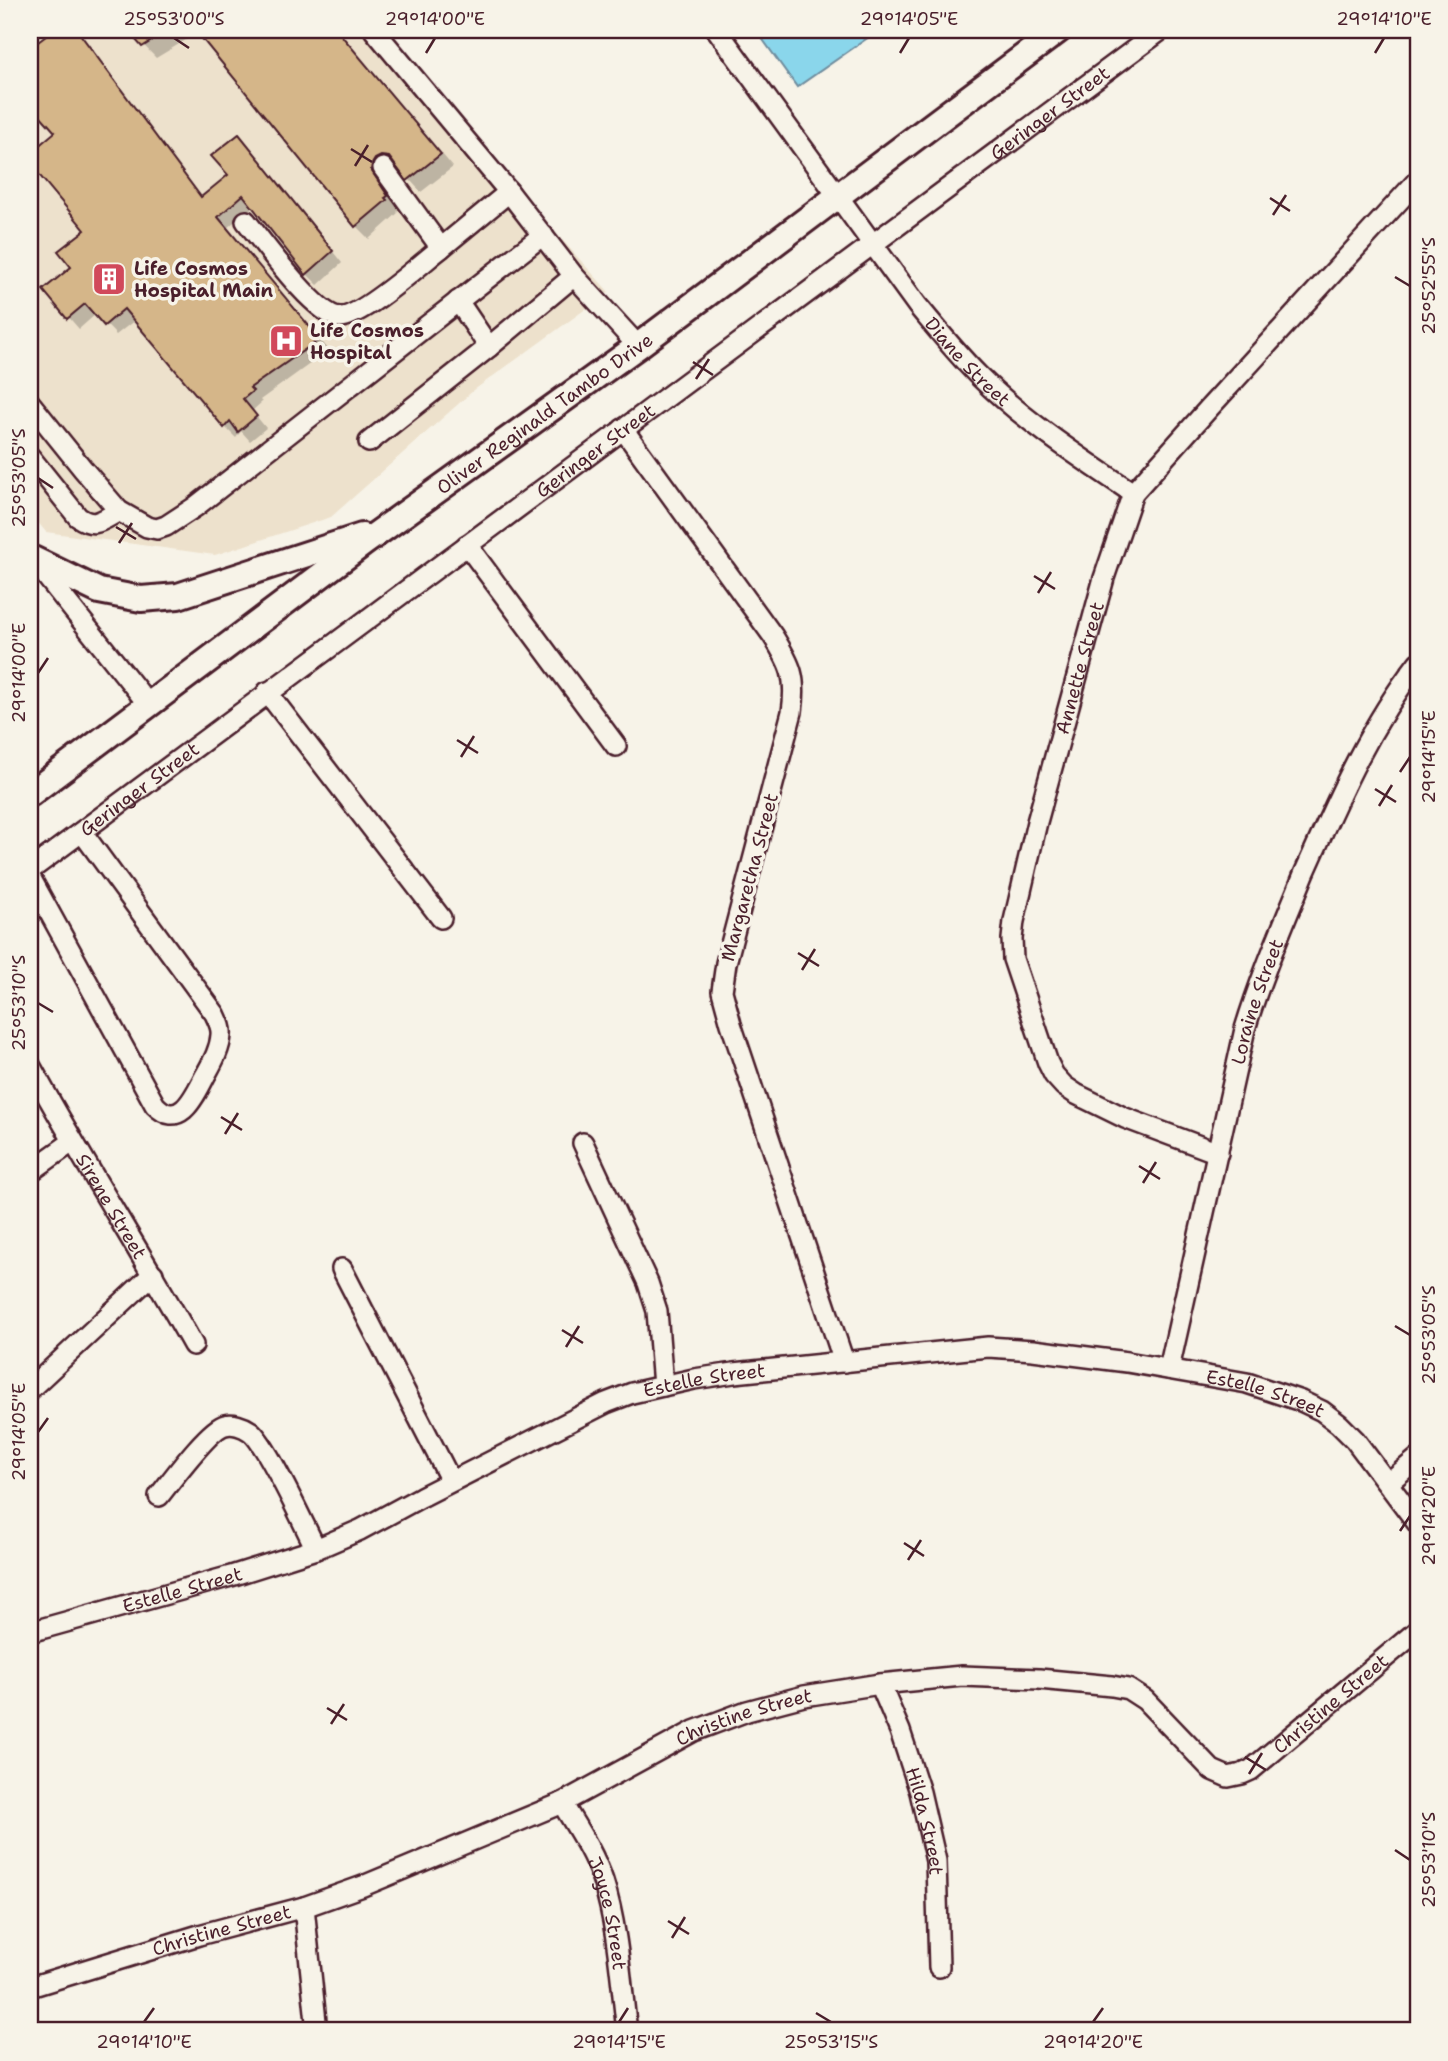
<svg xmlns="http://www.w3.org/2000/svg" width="1448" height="2061" viewBox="0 0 1448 2061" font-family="'Shantell Sans',sans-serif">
<rect width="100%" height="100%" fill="#f7f3e8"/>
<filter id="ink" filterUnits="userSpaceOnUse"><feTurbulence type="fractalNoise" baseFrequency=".0143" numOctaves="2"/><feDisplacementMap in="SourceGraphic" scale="14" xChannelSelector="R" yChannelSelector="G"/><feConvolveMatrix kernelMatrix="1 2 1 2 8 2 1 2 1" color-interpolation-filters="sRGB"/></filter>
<g filter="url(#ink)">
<path fill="#ede1cc" d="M30,30H373L609,292L474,390L331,517L215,555L46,532L30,513Z"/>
<path fill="#8ad6eb" stroke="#708d9e" stroke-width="2" d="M756,30H879L797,87Z"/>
<g fill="#0003">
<path d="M57,30H77L80,32L203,198L231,175L249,147L342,263L318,285L307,274L253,206L227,228L329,350L260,400L262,402L252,411L266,428L250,441L241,431L236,438L225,427L135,320L116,335L96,314L79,329L46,291L74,267L87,230L30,161V156L58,132L30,102V50Z"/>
<path d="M129,30H337L453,167L421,192L400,169L395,168L383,184L400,209L397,212L398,213L369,239L356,226L199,32L156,58Z"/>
</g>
<g fill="#d5b689" stroke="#4a1f2b" stroke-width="2">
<path d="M54,30H77L201,197L228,175L211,156L239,134L333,251L306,275L243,195L218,217L320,339L250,388L253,391L243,399L257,416L238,432L230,421L224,428L124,309L104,326L85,304L67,319L43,290L71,267L58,251L85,230L30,164V153L55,132L30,104V48Z"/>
<path d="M127,30H169L142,47Z"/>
<path d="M195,30H337L441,154L407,181L389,157L381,156L375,159L372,164L371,170L388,196L385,198L387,200L355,227Z"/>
</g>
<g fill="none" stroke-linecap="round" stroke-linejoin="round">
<g stroke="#4a1f2b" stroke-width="24">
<g id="minor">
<path d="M374,30L509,192L574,276L638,346"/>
<path id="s1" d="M717,30L917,305C937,329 956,353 978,375C1024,421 1079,457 1133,493"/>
<path d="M383,168L441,248L509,192"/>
<path d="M246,221C263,242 314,314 339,317C360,319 423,262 441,248"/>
<path d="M489,347L574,276"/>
<path d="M30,403L83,469L119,511L147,527L157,529L166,526L195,507L543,235"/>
<path d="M623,429L773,636C791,665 797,677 792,712L726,963L722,991L731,1024L844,1362"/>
<path d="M369,442L489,347L458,301"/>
<path d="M30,457L78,517C95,529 102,520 119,511"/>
<path d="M467,545L616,746"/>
<path d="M35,562L148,704"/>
<path d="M267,692L441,918"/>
<path id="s2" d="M30,870L1161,30"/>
<path d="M30,877L155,1105C180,1131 195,1095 205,1076C212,1063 220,1050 221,1035C222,1027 218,1021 215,1014L82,832"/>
<path id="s3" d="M30,1065C82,1160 140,1251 193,1345"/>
<path d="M583,1143L648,1283L657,1311L663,1386"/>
<path id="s4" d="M1218,1153L1125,1118L1076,1094L1064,1086L1054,1075L1048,1063L1013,959L1012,939L1014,921L1037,822L1104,578L1133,493L1210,407L1418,180"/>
<path d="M30,1172L72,1142"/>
<path d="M342,1269L451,1481"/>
<path id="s5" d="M1169,1369L1245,1029C1261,976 1283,926 1304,874C1337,800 1368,728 1418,663"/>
<path d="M30,1389L153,1274"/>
<path d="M1388,1483L1418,1458"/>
<path d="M159,1496C171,1481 209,1429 225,1425C233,1423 243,1426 250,1431C266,1442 305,1527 316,1549"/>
<path id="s6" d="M30,1632L231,1576L316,1549L360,1530L421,1497L606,1403L632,1393L694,1379L734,1373L988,1347L1033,1350L1127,1362L1247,1383L1301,1401L1322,1411L1339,1424L1355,1440L1418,1524"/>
<path id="s7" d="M880,1684L900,1731L920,1792L936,1861L939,1967"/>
<path id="s8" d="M562,1803C577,1828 594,1853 603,1881C618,1927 621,1983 627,2031"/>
<path d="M304,1907L317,2031"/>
<path id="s9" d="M30,1987L199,1935L304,1907L363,1886L562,1803L694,1731L747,1711L804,1696L880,1684L962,1676L1039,1679L1112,1686L1128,1689L1145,1700L1212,1770L1228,1777L1242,1774L1251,1770L1418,1630"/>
</g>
</g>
<g stroke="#4a1f2b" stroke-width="30">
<g id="major">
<path d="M33,559L99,591L141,599L178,596L362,536"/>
<path id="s10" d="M30,794L364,543L638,346L1059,30"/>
</g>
</g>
<use href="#minor" stroke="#f7f3e8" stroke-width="19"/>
<use href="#major" stroke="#f7f3e8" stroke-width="24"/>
</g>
</g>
<path fill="none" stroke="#4a1f2b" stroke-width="2.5" d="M174,38L189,48M426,53L435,38M900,53L909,38M1375,53L1384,38M351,149L372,162M355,166L368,145M1270,198L1290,211M1273,215L1286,195M1395,277L1410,286M693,362L713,375M696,379L709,359M38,478L53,488M116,527L136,539M119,543L132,523M1034,576L1055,589M1038,593L1051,572M38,673L48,658M457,740L478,753M461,757L474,736M1400,772L1410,757M1375,789L1396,802M1379,806L1392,785M798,953L819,966M802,970L815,949M38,1003L53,1012M221,1117L242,1130M225,1134L238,1113M1139,1166L1160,1179M1143,1183L1156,1162M1395,1326L1410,1335M562,1330L583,1343M566,1347L579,1326M38,1432L48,1418M1400,1531L1410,1516M904,1543L924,1556M908,1560L921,1540M327,1708L347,1720M331,1724L344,1704M1245,1757L1266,1770M1249,1774L1262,1753M1395,1850L1410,1860M668,1921L689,1934M672,1938L685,1917M816,2013L831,2022M144,2022L154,2008M619,2022L628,2008M1093,2022L1103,2008"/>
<defs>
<g id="building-square" transform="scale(1.75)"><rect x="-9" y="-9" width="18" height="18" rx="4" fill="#d1495b" stroke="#f7f3e8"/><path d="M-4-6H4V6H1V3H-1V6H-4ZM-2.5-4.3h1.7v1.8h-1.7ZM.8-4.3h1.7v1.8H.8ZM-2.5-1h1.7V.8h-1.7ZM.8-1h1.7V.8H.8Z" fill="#fff"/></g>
<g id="hospital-square" transform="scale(1.75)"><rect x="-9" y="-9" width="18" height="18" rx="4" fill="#d1495b" stroke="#f7f3e8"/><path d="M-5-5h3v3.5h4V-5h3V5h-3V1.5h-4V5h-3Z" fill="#fff"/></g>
</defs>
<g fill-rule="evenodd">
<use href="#building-square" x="109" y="279"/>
<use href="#hospital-square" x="286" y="341"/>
</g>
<g text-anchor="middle" stroke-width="7" stroke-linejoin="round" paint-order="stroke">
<g font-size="19" fill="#4a1f2b" stroke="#f7f3e8">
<text dy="7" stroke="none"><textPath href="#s2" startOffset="1270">Geringer Street</textPath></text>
<text dy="7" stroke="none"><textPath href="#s1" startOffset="416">Diane Street</textPath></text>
<text dy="7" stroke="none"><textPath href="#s10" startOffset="640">Oliver Reginald Tambo Drive</textPath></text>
<text dy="7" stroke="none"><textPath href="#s2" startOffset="704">Geringer Street</textPath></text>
<text dy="7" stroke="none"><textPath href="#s4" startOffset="606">Annette Street</textPath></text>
<text dy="7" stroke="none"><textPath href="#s2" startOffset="136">Geringer Street</textPath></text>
<text transform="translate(749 877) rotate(-75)" y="7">Margaretha Street</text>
<text dy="7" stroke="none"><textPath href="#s5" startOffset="378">Loraine Street</textPath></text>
<text dy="7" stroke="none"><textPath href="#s3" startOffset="163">Sirene Street</textPath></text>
<text dy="7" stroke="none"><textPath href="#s6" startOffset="724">Estelle Street</textPath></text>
<text dy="7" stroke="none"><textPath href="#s6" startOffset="1292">Estelle Street</textPath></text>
<text dy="7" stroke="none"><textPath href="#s6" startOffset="158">Estelle Street</textPath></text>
<text dy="7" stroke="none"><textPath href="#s9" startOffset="1418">Christine Street</textPath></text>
<text dy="7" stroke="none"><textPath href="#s9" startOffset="766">Christine Street</textPath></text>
<text dy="7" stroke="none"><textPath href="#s7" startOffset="145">Hilda Street</textPath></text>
<text dy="7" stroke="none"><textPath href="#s8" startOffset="121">Joyce Street</textPath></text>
<text dy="7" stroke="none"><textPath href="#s9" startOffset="200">Christine Street</textPath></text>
</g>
<g font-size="19" font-weight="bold" fill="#4a1f2b" stroke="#f7f3e8" text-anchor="start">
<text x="134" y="275">Life Cosmos<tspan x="134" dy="22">Hospital Main</tspan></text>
<text x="310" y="337">Life Cosmos<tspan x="310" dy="22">Hospital</tspan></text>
</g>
</g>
<rect width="1448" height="2061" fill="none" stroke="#f7f3e8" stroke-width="77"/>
<rect x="38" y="38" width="1372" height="1984" fill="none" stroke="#4a1f2b" stroke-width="2.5"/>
<g font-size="18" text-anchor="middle" fill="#4a1f2b">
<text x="174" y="25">25°53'00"S</text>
<text x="435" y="25">29°14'00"E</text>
<text x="909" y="25">29°14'05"E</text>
<text x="1384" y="25">29°14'10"E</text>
<text transform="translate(1429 286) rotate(-90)" y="6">25°52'55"S</text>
<text transform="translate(19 478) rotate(-90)" y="6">25°53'05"S</text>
<text transform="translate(19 673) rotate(-90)" y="6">29°14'00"E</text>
<text transform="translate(1429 757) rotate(-90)" y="6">29°14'15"E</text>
<text transform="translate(19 1003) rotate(-90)" y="6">25°53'10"S</text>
<text transform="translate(1429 1335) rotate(-90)" y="6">25°53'05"S</text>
<text transform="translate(19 1432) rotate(-90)" y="6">29°14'05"E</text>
<text transform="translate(1429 1516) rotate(-90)" y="6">29°14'20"E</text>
<text transform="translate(1429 1860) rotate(-90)" y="6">25°53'10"S</text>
<text x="144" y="2048">29°14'10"E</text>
<text x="619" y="2048">29°14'15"E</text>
<text x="831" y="2048">25°53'15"S</text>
<text x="1093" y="2048">29°14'20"E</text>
</g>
</svg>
